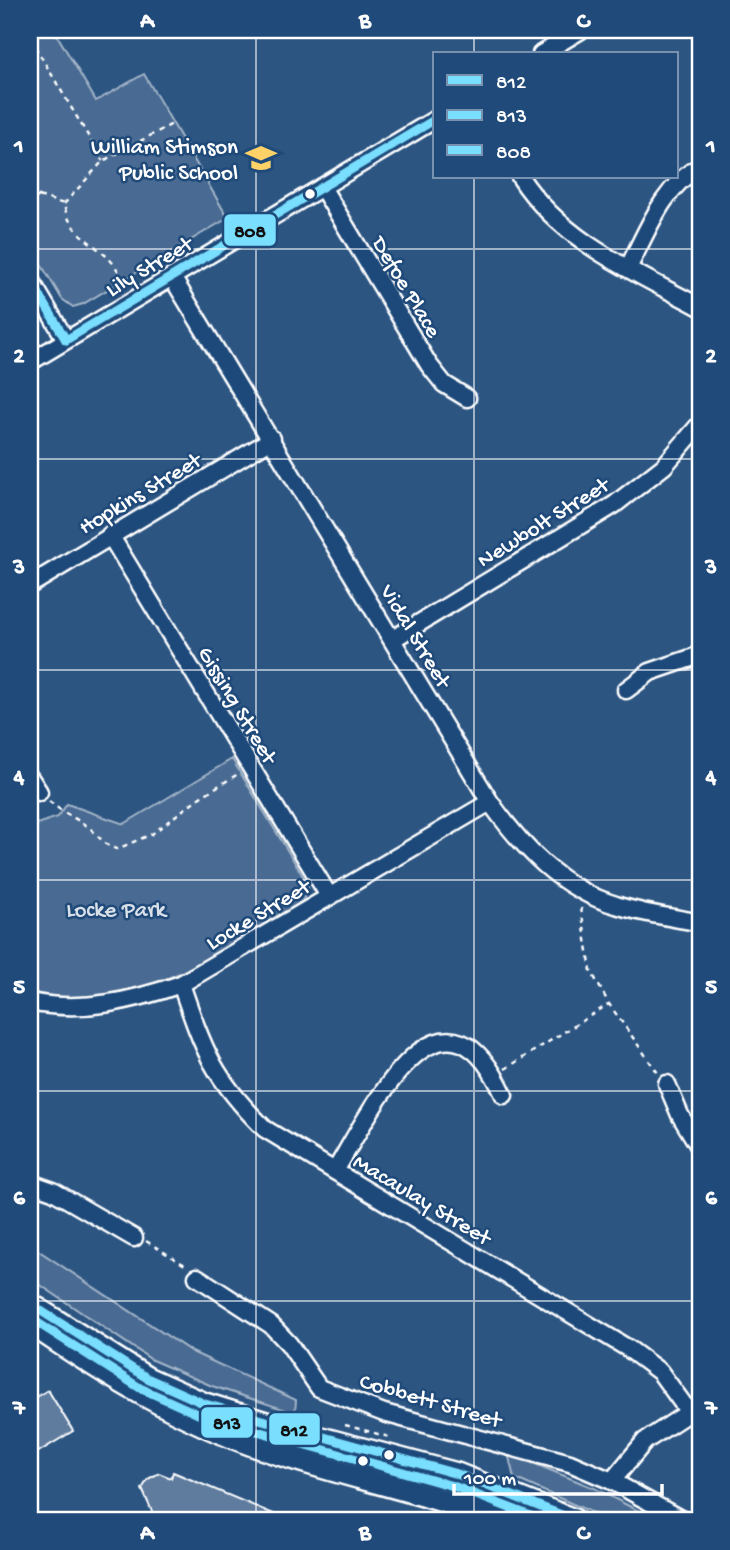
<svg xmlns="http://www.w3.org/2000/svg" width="730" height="1550" viewBox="0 0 730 1550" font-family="'Gochi Hand',sans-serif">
<rect width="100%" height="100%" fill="#2c5582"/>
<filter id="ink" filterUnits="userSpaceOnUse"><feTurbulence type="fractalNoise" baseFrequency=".0143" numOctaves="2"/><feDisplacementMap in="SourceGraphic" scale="14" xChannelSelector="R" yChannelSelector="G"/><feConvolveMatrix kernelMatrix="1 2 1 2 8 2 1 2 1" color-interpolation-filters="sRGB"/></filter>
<g filter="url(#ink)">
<g fill="#486b92" stroke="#a4b5c8" stroke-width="2">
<path d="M30,30H54L96,101L144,74L228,218L83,304L73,307L62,299L30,246Z"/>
<path d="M232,759L306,881L308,888L303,900C286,915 263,926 243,938C173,980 114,1011 30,992V867L37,824L58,817L67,804L124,824Z"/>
<path d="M30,1245L192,1352L296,1400L295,1413L212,1386L152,1360L30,1278Z"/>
<path d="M508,1453L594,1488L656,1520H609L514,1478Z"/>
</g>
<g fill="#5e7c9f" stroke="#fff" stroke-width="2">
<path d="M48,1390L73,1431L30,1457V1401Z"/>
<path d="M173,1472L288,1520L155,1518L142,1489L148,1479L159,1473L171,1478Z"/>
</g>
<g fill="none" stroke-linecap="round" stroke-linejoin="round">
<g stroke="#fff" stroke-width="21">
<g id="minor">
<path d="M541,54L581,30"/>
<path d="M520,177C562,242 635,272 700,307"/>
<path d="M322,187L429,365L444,384L467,398"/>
<path d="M628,268C648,230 662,188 700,166"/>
<path d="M172,277L490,802C522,847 561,889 616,905C643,914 673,917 700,923"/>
<path d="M30,279L66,340"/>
<path d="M30,362L434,120"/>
<path d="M110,535L329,896"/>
<path d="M30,585L272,439"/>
<path d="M393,639L614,505L664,466L700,424"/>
<path d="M626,690L650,672L700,655"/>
<path d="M30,778L39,792"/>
<path d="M181,984C204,1051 213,1078 265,1129L629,1349L660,1372L689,1412"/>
<path d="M30,1002C82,1013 132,1001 181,984L490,802"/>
<path d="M667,1084L680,1115L700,1148"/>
<path d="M335,1171C372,1110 442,960 504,1095"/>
<path d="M30,1183L53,1191L134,1238"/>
<path d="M197,1277L271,1325L289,1344L319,1388L384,1413L570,1463L612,1481L682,1520"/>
<path d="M612,1481L645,1441L700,1405"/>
</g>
</g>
<g stroke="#fff" stroke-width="26">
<g id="major">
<path d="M30,1304L147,1378L205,1404L279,1427L457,1474L574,1520"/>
<path d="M30,1323C104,1374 179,1420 264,1449C341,1476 423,1491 499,1520"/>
</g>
</g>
<g stroke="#fff" stroke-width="2.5" stroke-dasharray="5 5" stroke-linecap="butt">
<path d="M30,38L103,161"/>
<path d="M30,189L39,196L30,202"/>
<path d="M39,196L64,204C69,231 85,237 104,254C115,263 120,274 126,286"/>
<path d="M64,204L103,161L174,123"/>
<path d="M49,801C62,813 78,819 91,829C100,837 104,846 117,849L152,834L197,799L238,774"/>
<path d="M581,908L591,971L609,1004L658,1073"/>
<path d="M505,1069L609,1004"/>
<path d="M146,1241L188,1267"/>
<path d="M345,1425L389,1437"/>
<path d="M591,1514L604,1520"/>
</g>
<use href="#minor" stroke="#1f4a7a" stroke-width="16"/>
<use href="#major" stroke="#1f4a7a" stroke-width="21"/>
<g stroke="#1f4a7a" stroke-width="14">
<path id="bus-1" d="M30,1304L147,1378L205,1404L457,1474L574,1520"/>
</g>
<g stroke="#1f4a7a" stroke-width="14">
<path id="bus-2" d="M30,1318L140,1388L200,1415L453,1486L541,1520"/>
</g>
<g stroke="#1f4a7a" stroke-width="14">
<g id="bus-3">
<path d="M30,279L66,340"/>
<path d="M66,340L434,120"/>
</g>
</g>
<use href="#bus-1" stroke="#7adefe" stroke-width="9"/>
<use href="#bus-2" stroke="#7adefe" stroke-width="9"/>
<use href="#bus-3" stroke="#7adefe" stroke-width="9"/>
</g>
</g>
<path fill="none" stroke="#fff" stroke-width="2" stroke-opacity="0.55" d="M256,30V1520M474,30V54M474,177V1520M30,249H700M30,459H700M30,670H700M30,880H700M30,1091H700M30,1301H700"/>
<defs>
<g id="school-bare" transform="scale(2.415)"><path d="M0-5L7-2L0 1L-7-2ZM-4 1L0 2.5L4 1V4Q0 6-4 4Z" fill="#ffd166" stroke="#1f4a7a" stroke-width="2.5" paint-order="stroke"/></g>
</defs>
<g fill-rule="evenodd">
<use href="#school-bare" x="261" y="158"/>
</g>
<g fill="#fff" stroke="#1f4a7a" stroke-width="2.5">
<circle cx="310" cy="194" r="6"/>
<circle cx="389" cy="1455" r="6"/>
<circle cx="363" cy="1461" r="6"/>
</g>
<g text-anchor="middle" stroke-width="5" stroke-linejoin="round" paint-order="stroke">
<g font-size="23" fill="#fff" stroke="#1f4a7a" text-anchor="end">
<text x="238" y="153">William Stimson<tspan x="238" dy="26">Public School</tspan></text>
</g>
<g font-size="23" fill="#fff" stroke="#1f4a7a">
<text transform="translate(148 265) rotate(-31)" y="8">Lily Street</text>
<text transform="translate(408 286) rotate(59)" y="8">Defoe Place</text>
<text transform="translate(139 492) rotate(-31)" y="8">Hopkins Street</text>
<text transform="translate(542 521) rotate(-32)" y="8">Newbolt Street</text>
<text transform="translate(417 635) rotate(59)" y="8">Vidal Street</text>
<text transform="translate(239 704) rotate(59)" y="8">Gissing Street</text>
<text transform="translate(257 913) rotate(-31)" y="8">Locke Street</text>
<text transform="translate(423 1198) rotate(31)" y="8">Macaulay Street</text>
<text transform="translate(431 1399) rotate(16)" y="8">Cobbett Street</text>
</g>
<g font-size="23" fill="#dae1e9" stroke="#1f4a7a">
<text x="116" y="916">Locke Park</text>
</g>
</g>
<g stroke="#1f4a7a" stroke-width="2.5">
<rect x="223" y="213" width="54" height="34" rx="7" fill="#7adefe"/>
<rect x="200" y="1406" width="54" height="33" rx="7" fill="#7adefe"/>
<rect x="268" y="1412" width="53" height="34" rx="7" fill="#7adefe"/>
</g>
<g font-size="19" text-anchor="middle" font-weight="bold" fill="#111">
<text x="250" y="237">808</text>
<text x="227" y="1429">813</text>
<text x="294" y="1436">812</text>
</g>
<rect width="730" height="1550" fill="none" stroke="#1f4a7a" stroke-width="77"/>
<rect x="433" y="52" width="245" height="126" fill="#1f4a7a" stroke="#7992af" stroke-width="2"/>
<rect x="447" y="75" width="35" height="10" fill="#7adefe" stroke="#7992af" stroke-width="2"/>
<text x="496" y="88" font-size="21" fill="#ffffff">812</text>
<rect x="447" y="110" width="35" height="10" fill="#7adefe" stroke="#7992af" stroke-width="2"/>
<text x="496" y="122" font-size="21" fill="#ffffff">813</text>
<rect x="447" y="145" width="35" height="10" fill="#7adefe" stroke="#7992af" stroke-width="2"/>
<text x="496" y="158" font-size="21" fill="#ffffff">808</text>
<path d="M454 1484v10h208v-10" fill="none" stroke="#ffffff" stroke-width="3.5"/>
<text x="464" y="1484" font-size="21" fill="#ffffff" stroke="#1f4a7a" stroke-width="5" paint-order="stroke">100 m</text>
<rect x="38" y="38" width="654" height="1474" fill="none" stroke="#fff" stroke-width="2.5"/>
<g font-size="23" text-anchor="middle" font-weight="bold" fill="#fff">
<text x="147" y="27">A</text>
<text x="365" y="27">B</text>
<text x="583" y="27">C</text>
<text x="19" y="152">1</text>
<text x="711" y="152">1</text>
<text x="19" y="362">2</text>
<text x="711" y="362">2</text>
<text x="19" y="573">3</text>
<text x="711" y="573">3</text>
<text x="19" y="783">4</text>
<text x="711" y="783">4</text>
<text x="19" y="993">5</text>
<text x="711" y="993">5</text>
<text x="19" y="1204">6</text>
<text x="711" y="1204">6</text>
<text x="19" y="1414">7</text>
<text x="711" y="1414">7</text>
<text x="147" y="1539">A</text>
<text x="365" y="1539">B</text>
<text x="583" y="1539">C</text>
</g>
</svg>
